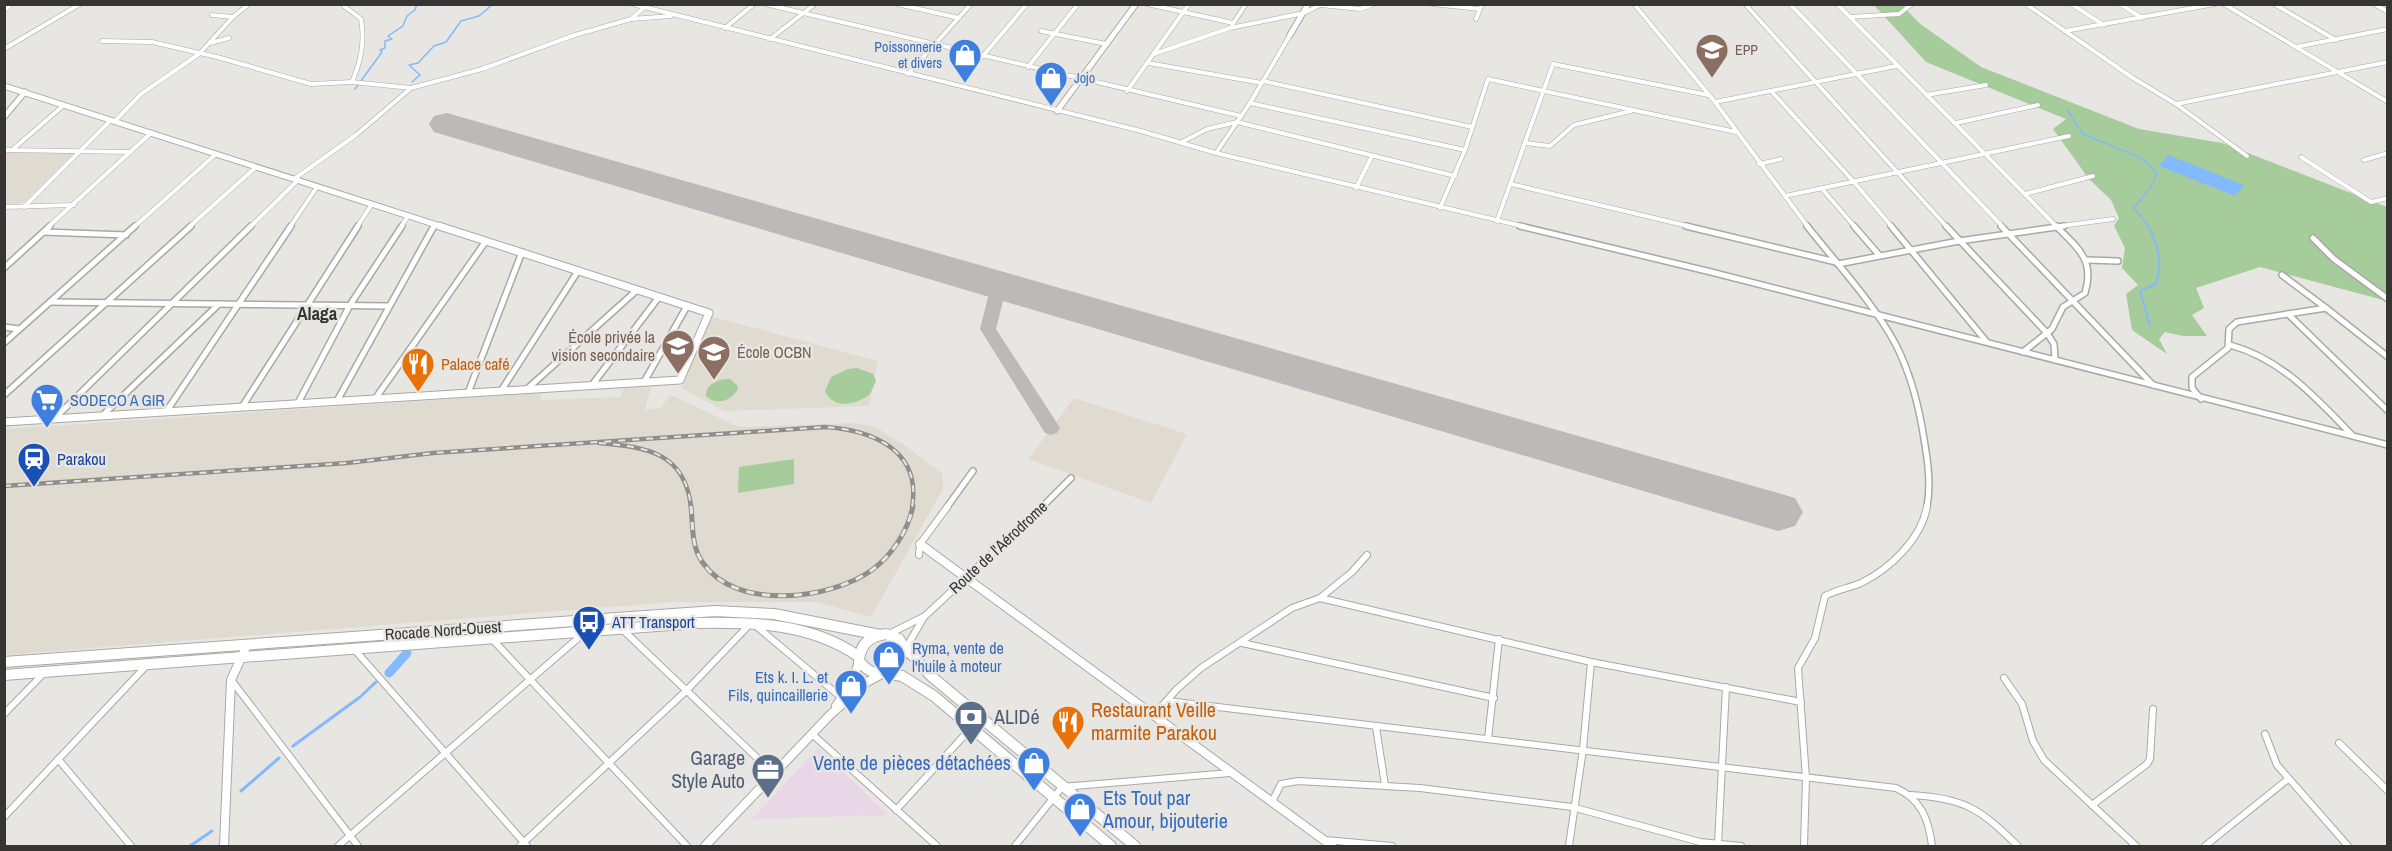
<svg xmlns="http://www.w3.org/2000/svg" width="2392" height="851" viewBox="0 0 2392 851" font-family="'Archivo Narrow',sans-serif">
<rect width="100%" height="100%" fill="#e8e6e3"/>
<g fill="#dfdbd0">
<path d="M5,153H74L23,203L5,204Z"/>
<path d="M710,316L878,361L869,406L724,411L681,388Z"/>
<path d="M651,387L645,410L660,408L671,395L739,427L851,423L874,426L910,449L943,474V489L871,617L816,602H673L5,655V429L542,393L540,400L621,397L624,388Z"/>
<path d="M1074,398L1187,434L1151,503L1028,459Z"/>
</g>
<path fill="#e9d6e6" d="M818,748L888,815L752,819Z"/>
<g fill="#a5cc9a">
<path d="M1874,5H1902L1919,23L1981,67L2139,129L2222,143L2387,207V301L2260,267L2196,288L2204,308L2192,315L2207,336H2183L2165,332L2159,339L2167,354L2132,330L2126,294L2138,285L2122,268L2125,248L2114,226L2119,218L2111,200L2089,179L2053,129L2066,119L1926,62Z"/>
<path d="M857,368L873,374L876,381L870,394C856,405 833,410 825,391L831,377L848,369Z"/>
<path d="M730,379L737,385L738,389C731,401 716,406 706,396C706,383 719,379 730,379Z"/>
<path d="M794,459V484L738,493L739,467Z"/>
</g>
<path fill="#83bafb" d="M2168,155L2244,185L2235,196L2159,166Z"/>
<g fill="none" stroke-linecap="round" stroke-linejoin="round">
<g stroke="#83bafb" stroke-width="1.5">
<path d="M412,82L420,75L409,65L418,63L434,46L446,42L461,21L479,16L493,4"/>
<path d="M355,89L382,52L380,50L385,48V41L392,39L388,36L403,26L407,16L415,10L417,4"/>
<path d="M2067,110L2083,134L2141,158L2157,173L2153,184L2134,208L2149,227"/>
</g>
<path stroke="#83bafb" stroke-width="2" d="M2148,226C2158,243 2163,265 2156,284L2140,291L2150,325"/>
<g stroke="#83bafb" stroke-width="3">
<path d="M293,746L360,697L376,682"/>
<path d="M241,791L279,758"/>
<path d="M190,846L212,831"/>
</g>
<path stroke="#83bafb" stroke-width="9" d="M389,673L407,653"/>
<path fill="#bcbab8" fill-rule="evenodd" d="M999,280L1005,281L1007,285L996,329L1057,423L1060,428L1057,433L1051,435L1045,433L980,329L991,285L993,281Z"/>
<path fill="#bcbab8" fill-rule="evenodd" d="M447,113L1778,493L1795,498L1803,512L1795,526L1778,531L434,132L429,124L434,116Z"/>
<g stroke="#a9a8a5" stroke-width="5">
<g id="minor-far2">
<path d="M632,4L1141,131L1216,153L1526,227"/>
<path d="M765,4L1241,116"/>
<path d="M897,4L959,18"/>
<path d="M1147,4L1233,23"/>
<path d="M1432,4L1480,9"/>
<path d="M1634,4L1715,102L1808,227"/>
<path d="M1745,4L1947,227"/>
<path d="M1790,4L2003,227"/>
<path d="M1837,4L2057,227"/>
<path d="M2026,4L2133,78L2176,104L2388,62"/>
<path d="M2071,4L2104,25"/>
<path d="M2120,4L2142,18"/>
<path d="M2224,4L2388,102"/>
<path d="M2274,4L2336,40"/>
<path d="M2374,4L2388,12"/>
<path d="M1321,5L1360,9L1374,4"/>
<path d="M344,6L361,19C365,42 361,61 352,82"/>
<path d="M4,11L11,4"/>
<path d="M212,15L233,17"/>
<path d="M1850,17L1899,14L1912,4"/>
<path d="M631,19L648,4"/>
<path d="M1476,19L1482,4"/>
<path d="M1232,25L1246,4"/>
<path d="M725,28L754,4"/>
<path d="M1041,31L1106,44"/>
<path d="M2065,31L2215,4"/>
<path d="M770,39L815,4"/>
<path d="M102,41L152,42L217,57L311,84L352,82L411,88L482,69L575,35L631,19L671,16"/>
<path d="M210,43L229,38"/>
<path d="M2296,47L2388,29"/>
<path d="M4,49L80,4"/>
<path d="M1154,54L1230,28L1304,13L1322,4"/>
<path d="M982,57L1027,4"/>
<path d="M1148,63L1262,83"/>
<path d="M1028,67L1078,4"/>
<path d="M908,74L971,4"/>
<path d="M1263,81L1472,127"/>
<path d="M1127,91L1189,4"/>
<path d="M1772,92L1854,182L1892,227"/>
<path d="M1926,95L1986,85"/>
<path d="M1715,102L1896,66"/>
<path d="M1250,103L1465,150"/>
<path d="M2176,104L2247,156"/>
<path d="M115,121L141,94L199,54L233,17L249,4"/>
<path d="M1956,123L2038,105"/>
<path d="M1182,142L1207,129L1237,122L1455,176"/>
<path d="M1525,143L1550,146L1574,125L1631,111"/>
<path d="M4,150L130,152"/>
<path d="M12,150L64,105"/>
<path d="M1216,153L1250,103L1290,35"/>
<path d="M2301,157L2371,202L2388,198"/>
<path d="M2364,160L2388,153"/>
<path d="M1759,164L1781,159"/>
<path d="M294,179L356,135L411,88"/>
<path d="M1511,184L1692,227"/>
<path d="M1356,188L1372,156"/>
<path d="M1823,190L1855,227"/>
<path d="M2025,194L2093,176"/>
<path d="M1785,196L2069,136"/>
<path d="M4,207L74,205"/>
<path d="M24,207L111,120"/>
<path d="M1440,208L1465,150L1488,79L1736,132"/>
<path d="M1497,221L1553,64L1708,95"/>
<path d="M48,227L151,133"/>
<path d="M134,227L216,154"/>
<path d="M189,227L256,167"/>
<path d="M250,227L298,180"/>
<path d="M290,227L317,187"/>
<path d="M357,227L372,204"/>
<path d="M401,227L408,216"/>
<path d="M434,227L435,225"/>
<path d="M2054,227L2113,219"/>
</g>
</g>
<g stroke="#a9a8a5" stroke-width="8">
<g id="minor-far1">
<path d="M1520,226L1711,272L2388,445"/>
<path d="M1686,226L1836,262"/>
<path d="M1807,226C1837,264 1872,301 1895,343C1910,372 1919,406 1924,439C1928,462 1931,484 1927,507"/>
<path d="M1854,226L1879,255"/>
<path d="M1891,226L1986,341"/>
<path d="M1946,226L2047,333L2054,344L2055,360"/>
<path d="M2001,226L2153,385"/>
<path d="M44,232L126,235"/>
<path d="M2313,238L2334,259L2388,299"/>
<path d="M2087,260L2118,261"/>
<path d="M1838,264L1959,241L2064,226"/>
<path d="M4,268L50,226"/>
<path d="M2282,275L2326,308"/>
<path d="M50,302L389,306"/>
<path d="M2288,314L2388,411"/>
<path d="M4,327L19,329"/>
<path d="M4,343L135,226"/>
<path d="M2230,345C2282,359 2316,398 2352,435"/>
<path d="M2023,352L2052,329L2063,307L2085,293C2095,260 2078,248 2056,226"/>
<path d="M644,382L687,306"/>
<path d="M592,385L659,297"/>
<path d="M527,389L637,290"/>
<path d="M501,391L578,271"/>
<path d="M468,393L522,252"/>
<path d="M4,395L191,226"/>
<path d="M375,399L486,241"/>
<path d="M2201,399L2192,388V377L2228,348L2229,329L2237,322L2326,308L2388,357"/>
<path d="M337,401L434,226"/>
<path d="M298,403L350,305L402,226"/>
<path d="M242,407L358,226"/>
<path d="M166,412L291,226"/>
<path d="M103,415L219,304"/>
<path d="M54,419L251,226"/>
<path d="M947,507L973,471"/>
<path d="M1042,507L1071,478"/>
</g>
</g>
<g stroke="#a9a8a5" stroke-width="8">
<g id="minor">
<path d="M919,555L920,544L948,506"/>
<path d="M1320,598L1591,662L1801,702"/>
<path d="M756,626L842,698"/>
<path d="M623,630L774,774"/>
<path d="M889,634L925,616L1043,506"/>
<path d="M491,638L687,846"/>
<path d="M1242,643L1494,698"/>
<path d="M906,648L924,617"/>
<path d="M354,649L527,846"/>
<path d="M2004,678L2022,704L2033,741L2044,760L2136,846"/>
<path d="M232,681L358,846"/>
<path d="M1168,701L1896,788C1921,799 1929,820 1932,846"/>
<path d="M4,714L43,674"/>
<path d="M1154,715L1177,689L1201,668L1292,608L1320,598L1352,572L1367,555"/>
<path d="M1376,727L1385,785"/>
<path d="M812,734L937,846"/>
<path d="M2265,734L2277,765L2348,846"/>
<path d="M1488,739L1499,639"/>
<path d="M2339,743L2388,791"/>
<path d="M58,759L131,846"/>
<path d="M1911,795C1965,798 1980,809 2018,846"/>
<path d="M1272,802L1281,784L1298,781L1420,788L1572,807L1700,842L1741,846"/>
<path d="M2092,805L2147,764L2150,759L2153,709"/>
<path d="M896,810L972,727"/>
<path d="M4,817L147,665"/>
<path d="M1325,840L1392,846"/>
<path d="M1718,844L1726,687"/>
<path d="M338,846L584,633"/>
<path d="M520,846L687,690L750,624"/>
<path d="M1015,846L1062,787L1230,773"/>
<path d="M1569,846L1583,749L1591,662"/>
<path d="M1804,846L1806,778L1798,668L1815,638L1825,596C1836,590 1849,588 1861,583C1890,569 1922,538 1927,506"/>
<path d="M2205,846L2288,779"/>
</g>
</g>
<g stroke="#a9a8a5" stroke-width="7">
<g id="tertiary-far2">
<path d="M1290,35L1308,4"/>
<path d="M4,86L443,227"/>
<path d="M1057,111L1136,4"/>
<path d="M4,117L25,92"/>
</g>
</g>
<g stroke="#a9a8a5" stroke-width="9">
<path id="tertiary-far1" d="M4,422L680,380L709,313L439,226"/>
</g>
<g stroke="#a9a8a5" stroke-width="10">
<g id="tertiary">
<path d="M920,544L1332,846"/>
<path d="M836,706L853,681L859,661"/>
<path d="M224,846L231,680L247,645"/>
<path d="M705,846L830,715L867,682L882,674"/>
</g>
</g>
<g stroke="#a9a8a5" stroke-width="12">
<g id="primary">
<path d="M886,634L899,639L904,647C900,673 876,683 859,661C860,644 870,636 886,634Z"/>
<path d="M903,645L931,676L1135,846"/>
<path d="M4,662L715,611L774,614L880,635"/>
<path d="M884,673L902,676L934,696L1111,846"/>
<path d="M4,675L697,623C754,622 810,623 858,656"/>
</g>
</g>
<use href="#minor-far2" stroke="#fff" stroke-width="4"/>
<use href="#minor-far1" stroke="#fff" stroke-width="5"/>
<use href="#minor" stroke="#fff" stroke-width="6"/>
<use href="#tertiary-far2" stroke="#fff" stroke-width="5"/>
<use href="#tertiary-far1" stroke="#fff" stroke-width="7"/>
<use href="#tertiary" stroke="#fff" stroke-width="8"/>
<use href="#primary" stroke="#fff" stroke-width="10"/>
<g stroke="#8f8e8c" stroke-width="4.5">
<g id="rail-far1">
<path d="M599,443C646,447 685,452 691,507"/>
<path d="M4,486L347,463L433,453L825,427C872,430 922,450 912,507"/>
</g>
</g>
<g stroke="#8f8e8c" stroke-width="5">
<path id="rail" d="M691,506C693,525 691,547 703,563C736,611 830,600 872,570C892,555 908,531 913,506"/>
</g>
<use href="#rail-far1" stroke="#e8e6e3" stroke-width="2" stroke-dasharray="7" stroke-linecap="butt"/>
<use href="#rail" stroke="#e8e6e3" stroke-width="3" stroke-dasharray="8" stroke-linecap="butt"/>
</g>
<defs>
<g id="school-pin" transform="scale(1.725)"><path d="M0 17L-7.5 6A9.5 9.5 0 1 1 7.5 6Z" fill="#8d6e63" stroke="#e8e6e3"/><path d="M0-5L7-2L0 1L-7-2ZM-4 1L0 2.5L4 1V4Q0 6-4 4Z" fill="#fff"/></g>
<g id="shop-pin" transform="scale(1.725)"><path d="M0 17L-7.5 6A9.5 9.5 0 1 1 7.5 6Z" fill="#3f7fe0" stroke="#e8e6e3"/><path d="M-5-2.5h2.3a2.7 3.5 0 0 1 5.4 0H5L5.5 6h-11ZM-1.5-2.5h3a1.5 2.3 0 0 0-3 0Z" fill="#fff"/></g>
<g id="restaurant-pin" transform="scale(1.725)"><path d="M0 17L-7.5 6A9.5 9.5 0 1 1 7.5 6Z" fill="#e8710a" stroke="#e8e6e3"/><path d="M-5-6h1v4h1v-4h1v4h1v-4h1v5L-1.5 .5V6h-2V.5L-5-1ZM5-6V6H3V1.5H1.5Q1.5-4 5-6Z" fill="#fff"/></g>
<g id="supermarket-pin" transform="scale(1.725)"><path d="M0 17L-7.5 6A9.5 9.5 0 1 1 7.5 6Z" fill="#3f7fe0" stroke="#e8e6e3"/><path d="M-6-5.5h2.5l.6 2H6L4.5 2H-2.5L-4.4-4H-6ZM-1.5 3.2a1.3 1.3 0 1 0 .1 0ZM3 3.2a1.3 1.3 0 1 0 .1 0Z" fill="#fff"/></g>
<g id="station-pin" transform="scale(1.725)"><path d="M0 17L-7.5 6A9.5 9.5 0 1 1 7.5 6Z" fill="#1a4fb4" stroke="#e8e6e3"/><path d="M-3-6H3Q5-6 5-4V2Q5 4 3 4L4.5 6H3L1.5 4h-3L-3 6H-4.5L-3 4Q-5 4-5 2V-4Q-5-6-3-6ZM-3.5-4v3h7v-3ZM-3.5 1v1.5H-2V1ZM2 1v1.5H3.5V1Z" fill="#fff"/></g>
<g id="bus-pin" transform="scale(1.725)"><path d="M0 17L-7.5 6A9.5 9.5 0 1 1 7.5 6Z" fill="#1a4fb4" stroke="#e8e6e3"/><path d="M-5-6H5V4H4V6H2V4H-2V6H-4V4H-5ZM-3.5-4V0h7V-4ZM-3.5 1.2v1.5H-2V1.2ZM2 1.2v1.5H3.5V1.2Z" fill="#fff"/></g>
<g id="bank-pin" transform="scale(1.725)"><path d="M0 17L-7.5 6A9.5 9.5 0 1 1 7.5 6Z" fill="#5c6f8a" stroke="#e8e6e3"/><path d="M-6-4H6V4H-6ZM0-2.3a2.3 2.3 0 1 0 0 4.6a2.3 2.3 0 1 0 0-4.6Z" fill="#fff"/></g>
<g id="office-pin" transform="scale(1.725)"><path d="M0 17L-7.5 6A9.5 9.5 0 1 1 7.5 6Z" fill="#5c6f8a" stroke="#e8e6e3"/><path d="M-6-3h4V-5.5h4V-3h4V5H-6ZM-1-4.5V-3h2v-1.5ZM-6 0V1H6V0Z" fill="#fff"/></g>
</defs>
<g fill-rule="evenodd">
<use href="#school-pin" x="1712" y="50"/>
<use href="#shop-pin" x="965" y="55"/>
<use href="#shop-pin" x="1051" y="78"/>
<use href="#school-pin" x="678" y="346"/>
<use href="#school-pin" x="714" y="352"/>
<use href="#restaurant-pin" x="418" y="364"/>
<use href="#supermarket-pin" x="47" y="400"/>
<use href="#station-pin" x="34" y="459"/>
<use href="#bus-pin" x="589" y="622"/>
<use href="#shop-pin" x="889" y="657"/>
<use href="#shop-pin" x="851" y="686"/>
<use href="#bank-pin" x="971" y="717"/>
<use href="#restaurant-pin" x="1068" y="722"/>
<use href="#shop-pin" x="1034" y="763"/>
<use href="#office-pin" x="768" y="770"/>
<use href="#shop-pin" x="1080" y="809"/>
</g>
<g text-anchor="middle" stroke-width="5" stroke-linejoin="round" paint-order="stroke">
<g font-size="14" fill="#366cbe" stroke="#e8e6e3" text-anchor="end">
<text x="942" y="52">Poissonnerie<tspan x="942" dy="16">et divers</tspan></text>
<text x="1074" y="83" text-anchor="start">Jojo</text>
</g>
<g font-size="14" fill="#785e54" stroke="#e8e6e3" text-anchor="start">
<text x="1735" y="55">EPP</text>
</g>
<g font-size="16" fill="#785e54" stroke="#e8e6e3" text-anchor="end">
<text x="655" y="343">École privée la<tspan x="655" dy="18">vision secondaire</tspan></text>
<text x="737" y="358" text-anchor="start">École OCBN</text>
</g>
<g font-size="16" fill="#c56008" stroke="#e8e6e3" text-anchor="start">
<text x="441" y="370">Palace café</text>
</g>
<g font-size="16" fill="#366cbe" stroke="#e8e6e3" text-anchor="start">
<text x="70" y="406">SODECO A GIR</text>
<text x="912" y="654">Ryma, vente de<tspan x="912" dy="18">l'huile à moteur</tspan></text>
<text x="828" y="683" text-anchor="end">Ets k. I. L. et<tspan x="828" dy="18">Fils, quincaillerie</tspan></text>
</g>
<g font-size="16" fill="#164399" stroke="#e8e6e3" text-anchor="start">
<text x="57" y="465">Parakou</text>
<text x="612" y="628">ATT Transport</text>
</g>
<g font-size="16" fill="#363534" stroke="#e8e6e3">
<text transform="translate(998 547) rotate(-43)" y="6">Route de l'Aérodrome</text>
<text transform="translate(443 630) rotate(-4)" y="6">Rocade Nord-Ouest</text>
</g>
<g font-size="18" font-weight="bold" fill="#363534" stroke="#e8e6e3">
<text x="317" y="320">Alaga</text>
</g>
<g font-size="20" fill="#c56008" stroke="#e8e6e3" text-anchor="start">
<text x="1091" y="717">Restaurant Veille<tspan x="1091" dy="23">marmite Parakou</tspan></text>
</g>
<g font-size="20" fill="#4e5e75" stroke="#e8e6e3" text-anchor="start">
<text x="994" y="724">ALIDé</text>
<text x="745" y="765" text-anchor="end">Garage<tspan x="745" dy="23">Style Auto</tspan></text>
</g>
<g font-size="20" fill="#366cbe" stroke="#e8e6e3" text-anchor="end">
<text x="1011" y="770">Vente de pièces détachées</text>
<text x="1103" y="805" text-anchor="start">Ets Tout par<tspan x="1103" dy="23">Amour, bijouterie</tspan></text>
</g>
</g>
<rect width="2392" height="851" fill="none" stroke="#363534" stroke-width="12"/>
</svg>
